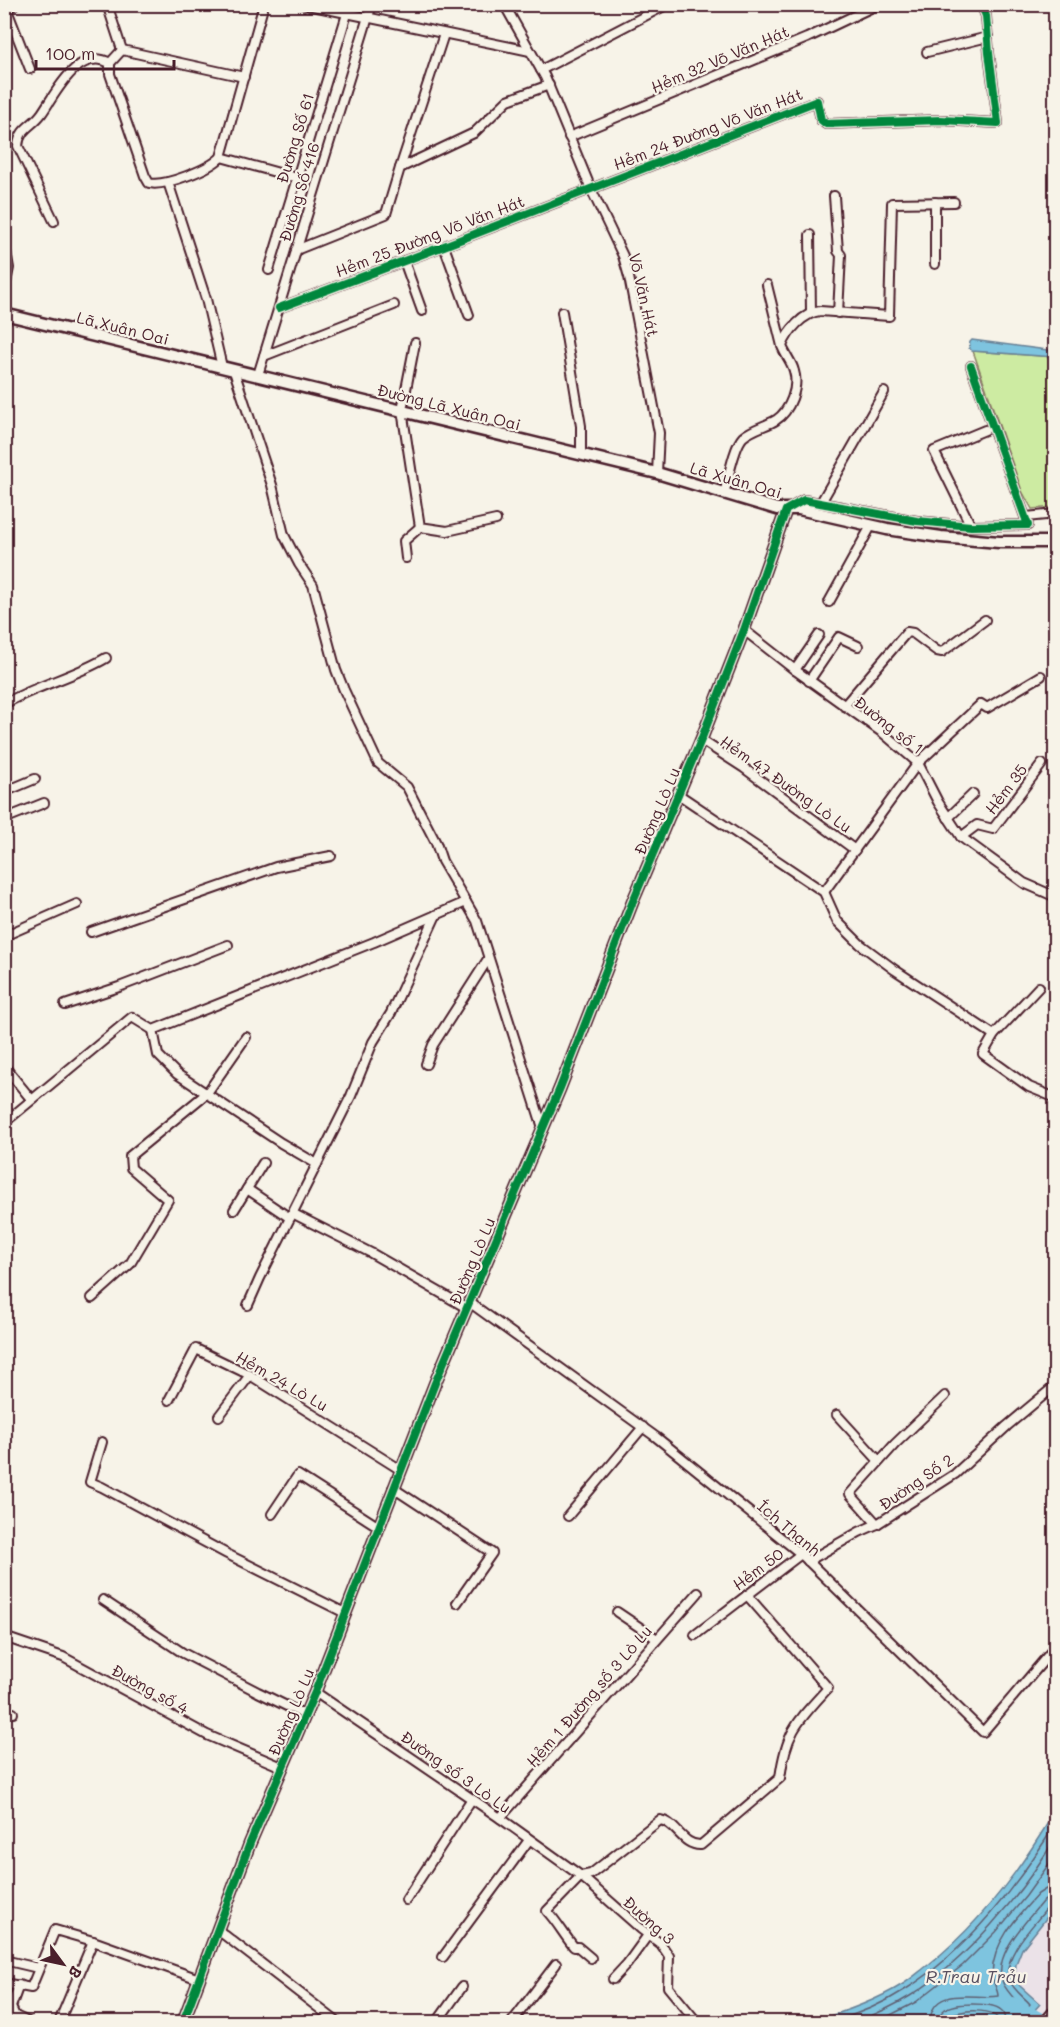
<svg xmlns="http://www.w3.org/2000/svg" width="1060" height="2027" viewBox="0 0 1060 2027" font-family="Mali,sans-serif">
<rect width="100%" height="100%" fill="#f7f3e8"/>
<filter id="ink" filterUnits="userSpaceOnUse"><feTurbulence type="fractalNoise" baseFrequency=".0167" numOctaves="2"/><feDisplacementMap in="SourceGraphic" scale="12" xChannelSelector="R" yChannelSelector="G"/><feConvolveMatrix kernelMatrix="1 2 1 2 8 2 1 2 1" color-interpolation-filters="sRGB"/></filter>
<g filter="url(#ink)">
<path fill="#ebe2e8" d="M1055,1907V2022H932L1022,1949Z"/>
<path fill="#cdeba2" stroke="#8c8566" stroke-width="1.5" d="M973,351L1055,357V507L1032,509L1022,491Z"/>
<g fill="#7ec4df" stroke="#698297" stroke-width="1.5">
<path d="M972,340L1055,351V357L972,351L969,348L970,342Z"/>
<path d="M1055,1811V1907L1022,1949L1016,1964L1015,1976L1020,1986L1040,2004L1024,2022H1001L977,2018L940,2022H810C842,2013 874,2002 903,1984C911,1979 920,1971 928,1965C981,1923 1021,1869 1055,1811Z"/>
</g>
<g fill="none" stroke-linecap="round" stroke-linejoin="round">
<g stroke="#5f6173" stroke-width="1.5">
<path d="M831,2022C856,2015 883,2004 906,1989C966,1952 1020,1882 1056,1823"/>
<path d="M856,2022C874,2015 894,2006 910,1996C965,1962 1023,1893 1056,1837"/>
<path d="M877,2022L916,2002L963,1965L996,1932L1026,1896L1056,1854"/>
<path d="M930,2022C932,1984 975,2000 998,1996C998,1989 992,1982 992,1974C993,1942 1017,1917 1038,1894L1046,1889L1056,1888"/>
<path d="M939,2022C939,2017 940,2013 944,2010C953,2002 992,2002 1001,2010C1005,2013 1006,2017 1006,2022"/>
<path d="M947,2022L948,2017C958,2009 996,2007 999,2022"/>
<path d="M1012,2022L1014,2015L1020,2005C1014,1998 1007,1992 1003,1983C991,1956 1027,1921 1042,1902L1049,1898L1056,1897"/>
<path d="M1020,2022L1021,2017L1030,2004C1023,1996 1013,1990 1009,1979C1002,1955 1035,1924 1048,1907L1056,1904"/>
</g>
<path stroke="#7ec4df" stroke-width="16" d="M1012,2005L1042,2022"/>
<g stroke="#4a1f2b" stroke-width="12">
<g id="minor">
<path d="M107,4L122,50"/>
<path d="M303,4L530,51"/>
<path d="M504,4L545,77L591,189L623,256L629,277L659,433L657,473"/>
<path d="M925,8L941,4"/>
<path d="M7,10L30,69"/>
<path d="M4,11L15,4"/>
<path d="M122,50L110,63V74L145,176L149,183C164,187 210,169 221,157L264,4"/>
<path d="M122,50L244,77"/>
<path d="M927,52L988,37"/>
<path d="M541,70L668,4"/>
<path d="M569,137L807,38L879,4"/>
<path d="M221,157L297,178"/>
<path d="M400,168L444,34"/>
<path d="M168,182L206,299L222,367"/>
<path d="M834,196L838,251L841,255L838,313"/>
<path d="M935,202V264"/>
<path d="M54,221L18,146C20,127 32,127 42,113C56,93 78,46 110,63"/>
<path d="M810,235L811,312"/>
<path d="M4,240L9,268L4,292"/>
<path d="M444,246L469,315"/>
<path d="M296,250L386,214L400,168L474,133L508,100L549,85"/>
<path d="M404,261L422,311"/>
<path d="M269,270L350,4"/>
<path d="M767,285L782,346"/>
<path d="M279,308L444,246L817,101L821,120L826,124L941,120L998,123L989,53L986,16L981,4"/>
<path d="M562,312L581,426V454"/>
<path d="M415,343L402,410L420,527L447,531L496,520"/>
<path d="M264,356L394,305"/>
<path d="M234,371L272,485L284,535L299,564L313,585L336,670L344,690L378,763L407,787L436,843L442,861L466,902"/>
<path d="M258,375L372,4"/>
<path d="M724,494C728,480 734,446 743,437C752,429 766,426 776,420C790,411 799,387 794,371C792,362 785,355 782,346C788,331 803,313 820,311L889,316L892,203L954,202"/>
<path d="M820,504L884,392"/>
<path d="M790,508L804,500L917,521L971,526L1028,525L971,366"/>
<path d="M1026,517L1056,514"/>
<path d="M971,526L934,451L985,430"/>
<path d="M406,558L404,541L420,527"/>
<path d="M829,602L871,526"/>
<path d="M744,630L795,670L883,733L918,763L938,802L961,837L1024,883L1056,897"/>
<path d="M795,670L819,635"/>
<path d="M809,681L839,637L858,646"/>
<path d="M4,704C37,685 74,677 106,658"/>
<path d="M844,706L907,632L913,633L937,651L942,652L985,620"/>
<path d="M701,740L744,768L855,850"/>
<path d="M4,792L35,779"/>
<path d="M678,794L824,892L837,921L860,944L895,970L994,1035L983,1054L1029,1087L1056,1098"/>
<path d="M948,818L973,794"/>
<path d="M4,819L44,803"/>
<path d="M961,837L977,825L993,829L1042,764"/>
<path d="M824,892L918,763L981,704L987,708L1041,676"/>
<path d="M91,932L276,867L331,856"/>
<path d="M4,936L77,904"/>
<path d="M65,1005L119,987L228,945"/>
<path d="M153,1030L158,1055L177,1074L281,1143L317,1164"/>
<path d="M994,1035L1039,987"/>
<path d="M426,1064L433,1045L488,959"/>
<path d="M4,1066L31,1099"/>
<path d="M4,1123L132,1017L153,1030L374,942L466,902L477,921L543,1128"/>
<path d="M247,1189L290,1218"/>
<path d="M234,1210L263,1163"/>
<path d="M292,1213L371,1253L467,1308"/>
<path d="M92,1298L130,1264L168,1200L131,1168L130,1156L207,1093L246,1037"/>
<path d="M469,1302L656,1437L801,1554L983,1732L1056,1646"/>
<path d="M248,1305L260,1278L351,1096L373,1042L391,1013L436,915"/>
<path d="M169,1400L196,1349L250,1375L401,1470"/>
<path d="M837,1415L879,1461"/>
<path d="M219,1416L250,1375"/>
<path d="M102,1442L90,1482L102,1487L227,1554L345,1613"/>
<path d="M393,1488L492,1553L457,1603"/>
<path d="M272,1514L298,1475L379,1527"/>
<path d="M568,1516L643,1427"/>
<path d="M877,1524L850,1494L895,1444L945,1396"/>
<path d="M808,1561L859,1532L877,1524L955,1474L1007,1426L1056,1385"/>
<path d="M103,1600L183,1653L258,1692L305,1715"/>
<path d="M617,1612L657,1639"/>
<path d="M695,1635L801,1554"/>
<path d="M4,1637L63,1657L207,1735L282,1767"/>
<path d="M315,1692L500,1818L581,1876L641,1929L661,1944L669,1956L668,1987L697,2022"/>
<path d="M4,1712L13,1713"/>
<path d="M500,1818L698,1593"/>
<path d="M581,1876L591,1874L660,1820C676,1822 682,1846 701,1845L780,1778C786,1731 798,1721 828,1688L747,1595"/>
<path d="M581,1876L547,1911C558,1923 564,1935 574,1947H578L591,1958"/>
<path d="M406,1900L471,1800"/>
<path d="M218,1930L337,2022"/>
<path d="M443,1957L529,1840"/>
<path d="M4,1960L38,1968"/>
<path d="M613,1979L627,1964L648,1935"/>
<path d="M4,1983L31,1988L55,1930L93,1941L199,1979"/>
<path d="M19,1985L11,2007L15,2016L28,2022"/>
<path d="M59,2022L93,1941"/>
<path d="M437,2022L462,1987"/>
<path d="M512,2022L556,1964"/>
<path d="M1044,2022L1056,2008"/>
</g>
</g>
<g stroke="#4a1f2b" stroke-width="14">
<path id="tertiary" d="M183,2022L250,1843L315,1692L435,1383L560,1088L633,901L701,740L744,630L786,510"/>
</g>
<g stroke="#4a1f2b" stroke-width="15">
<path id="secondary" d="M4,314L657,473L777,509H799L887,529L941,537L999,542H1056"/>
</g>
<use href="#minor" stroke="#f7f3e8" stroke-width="8"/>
<use href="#tertiary" stroke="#f7f3e8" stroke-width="9"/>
<use href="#secondary" stroke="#f7f3e8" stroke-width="10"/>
<g stroke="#f7f3e8" stroke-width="11">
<g id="cycleway">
<path d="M279,308L444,246L817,101L821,120L826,124L941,120L998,123L989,53L986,16L981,4"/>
<path d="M183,2022L250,1843L315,1692L435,1383L560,1088L633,901L701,740L744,630L786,510L804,500L917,521L971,526L1028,525L971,366"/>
</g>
</g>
<use href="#cycleway" stroke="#00873e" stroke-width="8"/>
</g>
</g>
<g text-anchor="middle" stroke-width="4.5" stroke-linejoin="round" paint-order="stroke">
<g font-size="16" fill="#4a1f2b" stroke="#f7f3e8">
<text transform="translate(720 59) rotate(-23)" y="6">Hẻm 32 Võ Văn Hát</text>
<text transform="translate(708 129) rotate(-21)" y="6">Hẻm 24 Đường Võ Văn Hát</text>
<text transform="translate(295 138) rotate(-73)" y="6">Đường Số 61</text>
<text transform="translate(299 192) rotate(-73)" y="6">Đường Số 416</text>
<text transform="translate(430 236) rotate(-21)" y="6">Hẻm 25 Đường Võ Văn Hát</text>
<text transform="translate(644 295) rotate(77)" y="6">Võ Văn Hát</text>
<text transform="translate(123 328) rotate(14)" y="6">Lã Xuân Oai</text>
<text transform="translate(449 407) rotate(14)" y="6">Đường Lã Xuân Oai</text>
<text transform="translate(736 480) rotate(16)" y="6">Lã Xuân Oai</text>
<text transform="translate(889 725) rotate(38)" y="6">Đường số 1</text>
<text transform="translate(786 784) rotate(35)" y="6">Hẻm 47 Đường Lò Lu</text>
<text transform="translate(1006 789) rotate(-53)" y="6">Hẻm 35</text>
<text transform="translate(657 811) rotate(-67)" y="6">Đường Lò Lu</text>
<text transform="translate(472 1261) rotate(-67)" y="6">Đường Lò Lu</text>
<text transform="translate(282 1381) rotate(30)" y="6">Hẻm 24 Lò Lu</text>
<text transform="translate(916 1482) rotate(-34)" y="6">Đường Số 2</text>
<text transform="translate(789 1528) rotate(40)" y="6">Ích Thạnh</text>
<text transform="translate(758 1569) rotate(-37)" y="6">Hẻm 50</text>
<text transform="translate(150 1689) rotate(29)" y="6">Đường số 4</text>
<text transform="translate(589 1696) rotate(-49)" y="6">Hẻm 1 Đường số 3 Lò Lu</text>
<text transform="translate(291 1712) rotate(-67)" y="6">Đường Lò Lu</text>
<text transform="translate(456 1772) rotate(35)" y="6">Đường số 3 Lò Lu</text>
<text transform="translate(649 1920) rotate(42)" y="6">Đường 3</text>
</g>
<g font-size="18" font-style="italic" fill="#5a5161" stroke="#f7f3e8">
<text x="976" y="1983">R.Trau Trảu</text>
</g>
</g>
<rect width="1060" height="2027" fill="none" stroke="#f7f3e8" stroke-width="24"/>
<rect x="12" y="12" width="1036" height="2003" fill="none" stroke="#4a1f2b" stroke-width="2" filter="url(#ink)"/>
<g transform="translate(63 1964) rotate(123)" stroke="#f7f3e8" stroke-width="4.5" paint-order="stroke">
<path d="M0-4.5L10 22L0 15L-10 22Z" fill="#4a1f2b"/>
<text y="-9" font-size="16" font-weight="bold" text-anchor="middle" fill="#4a1f2b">B</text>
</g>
<path d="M36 60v9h138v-9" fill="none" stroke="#4a1f2b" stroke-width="3"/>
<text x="45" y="60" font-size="18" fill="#4a1f2b" stroke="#f7f3e8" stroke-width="4.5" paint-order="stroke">100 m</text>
</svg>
